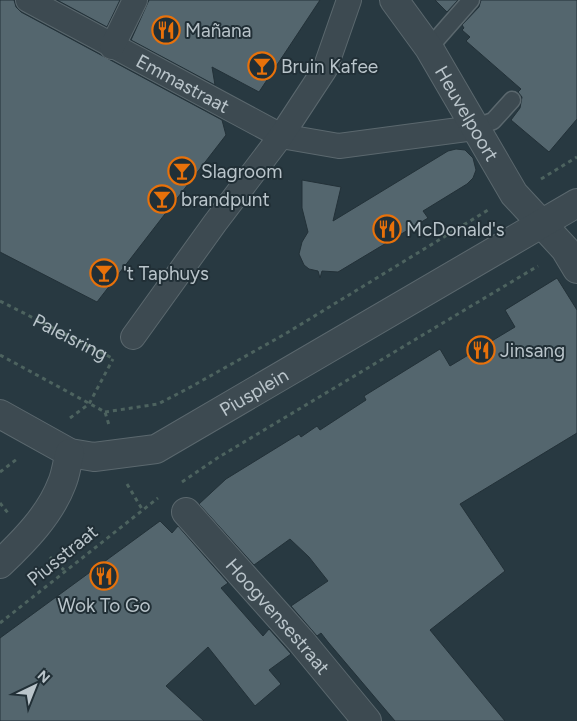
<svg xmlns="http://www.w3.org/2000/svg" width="577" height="721" viewBox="0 0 577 721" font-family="Figtree,sans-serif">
<rect width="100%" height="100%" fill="#283941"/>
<g fill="#54666e" stroke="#233138">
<path d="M0,0H14L16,7L21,12L222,120L226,135L97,302L0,252Z"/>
<path d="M57,0H120L107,27Z"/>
<path d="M149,0H320L259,92L212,67L215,85L131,40Z"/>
<path d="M435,0H458L447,12Z"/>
<path d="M481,0H577V119L549,152L511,120L520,108L522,97L518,92L521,89L466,41L470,37L462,30L464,28L462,25L479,7Z"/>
<path d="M456,149L465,150L473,158L476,170L473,178L467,184L423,211L428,218L338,272L322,271L320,278L318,271L309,269L304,265L299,254L302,242L308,232L302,208V180L341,187L333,221L448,151Z"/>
<path d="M557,278L577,310V433L460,504L505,571L430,630L505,721H395L328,642L321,633L317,636L291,606L328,581L309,557L290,539L254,565L199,504L226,479L299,434L301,437L317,426L320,430L366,400L364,396L440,349L450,366L515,327L505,310Z"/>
<path d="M160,521L172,533L178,526L228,583L221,588L263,636L269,629L291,654L269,670L281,684L255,706L208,647L166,686L204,721H0V638Z"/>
</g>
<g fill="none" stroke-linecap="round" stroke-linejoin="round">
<g stroke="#5b686e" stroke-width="19">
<g id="service">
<path d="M429,48L471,0"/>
<path d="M474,128L493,121L512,100"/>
</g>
</g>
<g stroke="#5b686e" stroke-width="26">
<g id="pedestrian">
<path id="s2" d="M28,0L281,136L339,146L474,128"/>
<path d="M112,47L135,0"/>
<path d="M133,337L215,223L281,136L325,69L349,0"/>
</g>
</g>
<g stroke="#5b686e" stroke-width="30">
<g id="minor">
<path id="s3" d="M394,0L429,48L514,194L565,249L577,269"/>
<path id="s4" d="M186,512L301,641L367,721"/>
</g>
</g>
<g stroke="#5b686e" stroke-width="30">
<g id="tertiary">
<path id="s5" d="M0,414L70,453L94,457L156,449L577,203"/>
<path d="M0,564C24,541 50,515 62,483C66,474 67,462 70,453"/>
</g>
</g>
<g stroke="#4d635f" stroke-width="3" stroke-dasharray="4 4" stroke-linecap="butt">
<path d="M541,179L577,157"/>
<path id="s1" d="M0,301L112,358"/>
<path d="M0,355L105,412L109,425"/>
<path d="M105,412L158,404L187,389L285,334L488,210"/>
<path d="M70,418L89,404L113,359"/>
<path d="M0,472L17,459"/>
<path d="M182,482L219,457L538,266"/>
<path d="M127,484L142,509"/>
<path d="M0,503L8,513"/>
<path d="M50,557L64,570"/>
<path d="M0,623L158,498"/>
</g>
<use href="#service" stroke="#3d4a51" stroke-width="16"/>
<use href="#pedestrian" stroke="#3d4a51" stroke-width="24"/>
<use href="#minor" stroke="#3d4a51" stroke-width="28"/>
<use href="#tertiary" stroke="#3d4a51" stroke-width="28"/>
</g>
<defs>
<g id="restaurant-ring" transform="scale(1.4375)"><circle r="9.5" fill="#212f36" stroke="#e8710a" stroke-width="1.5"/><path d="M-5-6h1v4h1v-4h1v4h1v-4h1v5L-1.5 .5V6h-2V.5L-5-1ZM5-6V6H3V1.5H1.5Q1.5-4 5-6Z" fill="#e8710a"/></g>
<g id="bar-ring" transform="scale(1.4375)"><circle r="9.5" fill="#212f36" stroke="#e8710a" stroke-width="1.5"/><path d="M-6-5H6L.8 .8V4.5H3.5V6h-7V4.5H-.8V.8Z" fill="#e8710a"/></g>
</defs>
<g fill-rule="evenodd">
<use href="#restaurant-ring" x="166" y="30"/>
<use href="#bar-ring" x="262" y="66"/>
<use href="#bar-ring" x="182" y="171"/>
<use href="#bar-ring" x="162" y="199"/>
<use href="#restaurant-ring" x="387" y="229"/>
<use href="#bar-ring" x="104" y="273"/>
<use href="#restaurant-ring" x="481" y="350"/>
<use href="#restaurant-ring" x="104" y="576"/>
</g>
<g text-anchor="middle" stroke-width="4" stroke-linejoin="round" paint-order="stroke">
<g font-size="19" fill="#bac5cb" stroke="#212f36" text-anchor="start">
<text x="185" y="37">Mañana</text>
<text x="281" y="73">Bruin Kafee</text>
<text x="201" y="178">Slagroom</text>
<text x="181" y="206">brandpunt</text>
<text x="406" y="236">McDonald's</text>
<text x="123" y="280">'t Taphuys</text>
<text x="500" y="357">Jinsang</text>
<text x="104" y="612" text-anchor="middle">Wok To Go</text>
</g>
<g font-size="19" fill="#bac5cb" stroke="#212f36">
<text dy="7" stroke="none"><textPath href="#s2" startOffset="176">Emmastraat</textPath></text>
<text dy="7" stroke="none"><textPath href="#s3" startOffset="135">Heuvelpoort</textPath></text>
<text dy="7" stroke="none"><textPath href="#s1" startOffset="79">Paleisring</textPath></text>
<text dy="7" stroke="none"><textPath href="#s5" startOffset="280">Piusplein</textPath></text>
<text transform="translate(62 555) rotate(-39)" y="7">Piusstraat</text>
<text dy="7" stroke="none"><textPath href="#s4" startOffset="139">Hoogvensestraat</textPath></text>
</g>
</g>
<g transform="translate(35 686) rotate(43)" stroke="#212f36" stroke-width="4" paint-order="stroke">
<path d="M0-4L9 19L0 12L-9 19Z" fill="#bac5cb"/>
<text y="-8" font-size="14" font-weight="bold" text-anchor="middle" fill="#bac5cb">N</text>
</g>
</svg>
